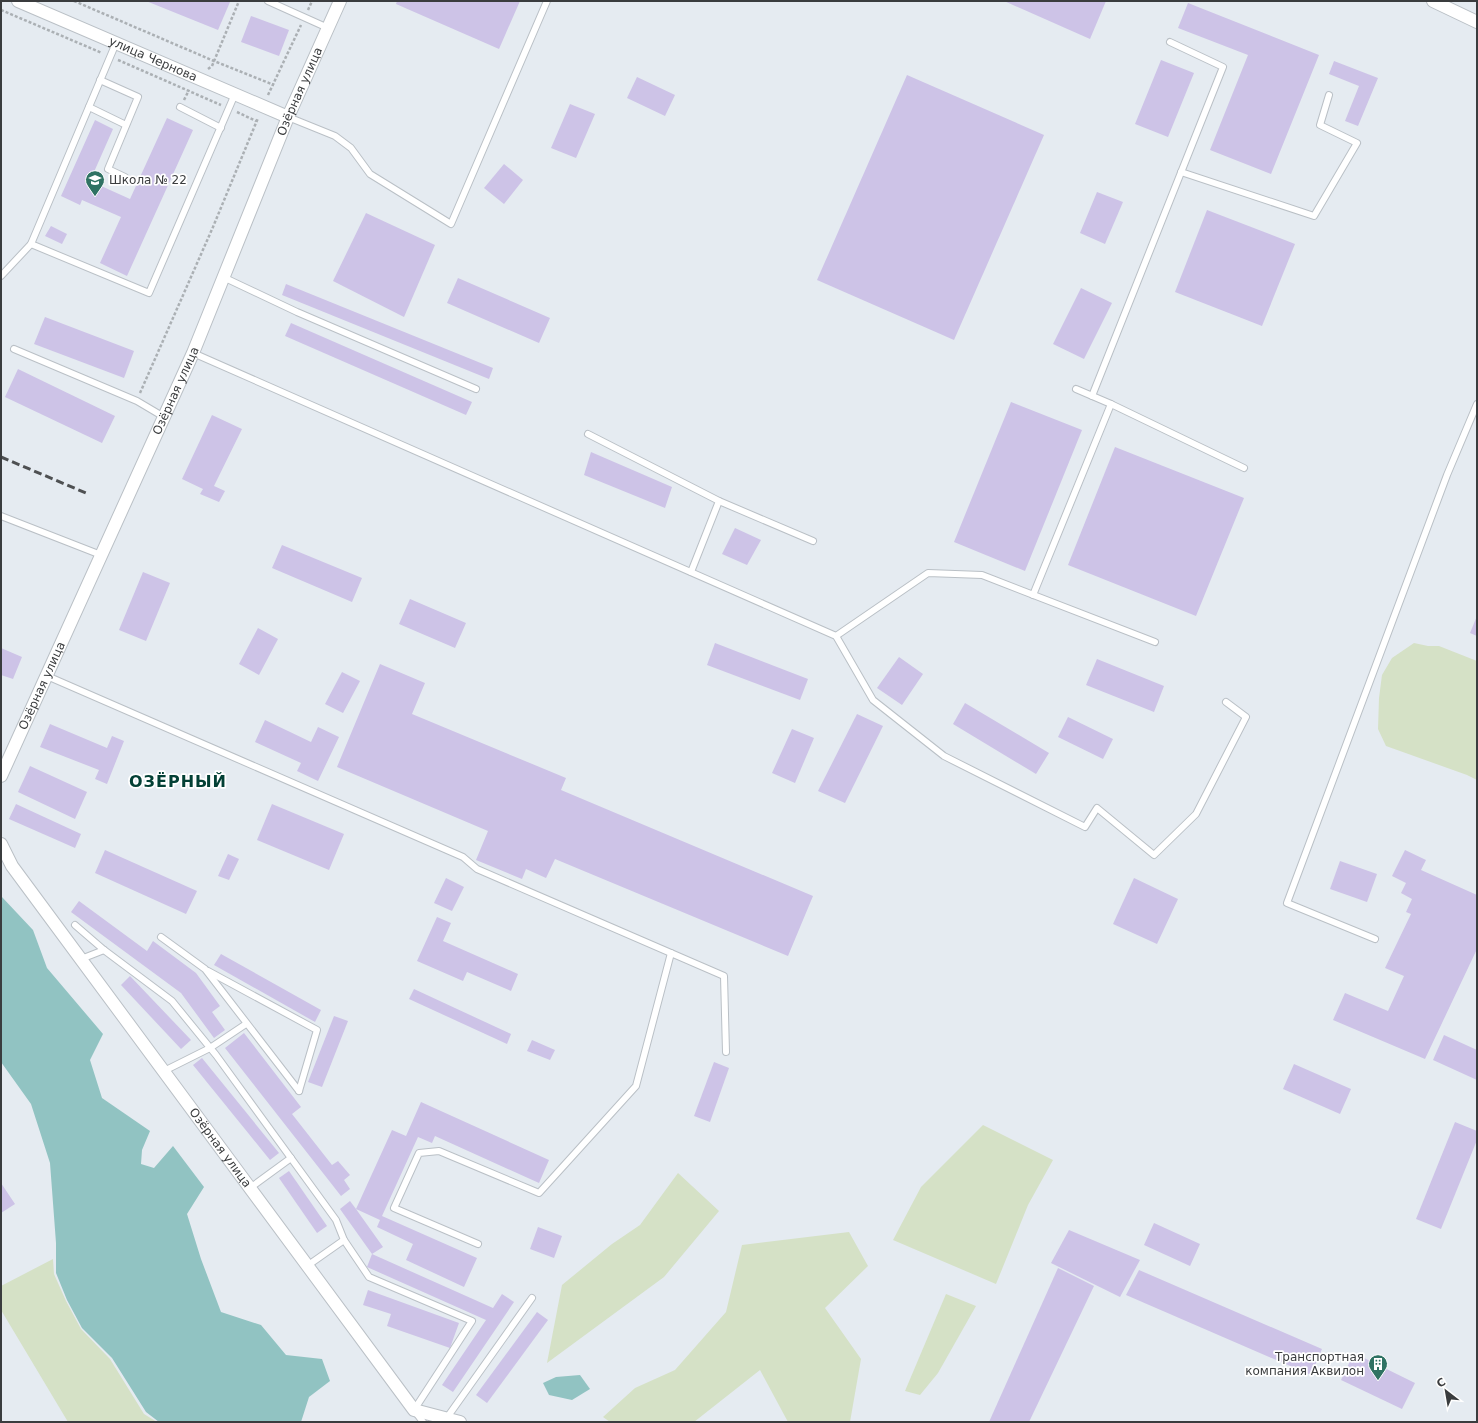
<svg xmlns="http://www.w3.org/2000/svg" width="1478" height="1423" viewBox="0 0 1478 1423" font-family="'DejaVu Sans',sans-serif">
<rect width="100%" height="100%" fill="#e5ebf1"/>
<g fill="#d5e1c6">
<path d="M1414,643L1428,646H1439L1477,661V780L1467,775L1386,746L1378,729L1379,698L1382,675L1392,658Z"/>
<path d="M983,1125L1053,1160L1028,1205L996,1284L893,1240L921,1187Z"/>
<path d="M678,1173L719,1211L664,1277L547,1363L562,1285L612,1244L640,1225Z"/>
<path d="M849,1232L868,1266L825,1308L861,1359L850,1422H788L760,1370L694,1422H610L603,1417L635,1388L675,1370L726,1312L742,1245Z"/>
<path d="M53,1259L54,1274L66,1301L81,1329L110,1359L144,1414L157,1422H68L1,1310V1286Z"/>
<path d="M946,1294L976,1306L938,1373L920,1395L905,1391Z"/>
</g>
<g fill="#91c3c2">
<path d="M1,896L33,930L47,968L103,1034L90,1060L102,1098L150,1131L142,1150L141,1164L154,1168L173,1146L204,1187L187,1214L201,1259L221,1312L261,1325L286,1355L322,1359L330,1381L309,1397L301,1422H159L146,1412L112,1358L82,1328L67,1300L56,1273V1243L50,1163L31,1104L1,1062Z"/>
<path d="M580,1375L590,1389L572,1400L549,1395L543,1383L556,1377Z"/>
</g>
<g fill="#cdc3e7">
<path d="M146,1H228L230,2L218,30Z"/>
<path d="M397,1H520L499,49L396,4Z"/>
<path d="M1004,1H1106L1090,39Z"/>
<path d="M1188,3L1319,55L1271,174L1210,150L1248,55L1178,28Z"/>
<path d="M251,16L289,30L279,56L241,42Z"/>
<path d="M1161,60L1194,73L1168,137L1135,124Z"/>
<path d="M1334,61L1378,78L1358,126L1345,121L1359,86L1329,74Z"/>
<path d="M907,75L1044,135L954,340L817,280Z"/>
<path d="M637,77L675,95L665,116L627,98Z"/>
<path d="M570,104L595,114L576,158L551,148Z"/>
<path d="M167,118L193,130L127,276L100,263L121,217L82,200L80,205L61,196L95,120L113,129L90,181L130,199Z"/>
<path d="M504,164L523,180L504,204L484,188Z"/>
<path d="M1097,192L1123,202L1105,244L1080,233Z"/>
<path d="M1207,210L1295,244L1262,326L1175,292Z"/>
<path d="M366,213L435,245L404,317L333,281Z"/>
<path d="M51,226L67,234L62,244L45,236Z"/>
<path d="M458,278L550,318L539,343L447,303Z"/>
<path d="M286,284L493,368L489,379L282,295Z"/>
<path d="M1081,288L1112,303L1084,359L1053,344Z"/>
<path d="M45,317L134,351L124,378L34,344Z"/>
<path d="M291,323L472,402L466,415L285,336Z"/>
<path d="M18,369L115,416L102,443L5,397Z"/>
<path d="M1011,402L1082,430L1025,571L954,542Z"/>
<path d="M212,415L242,429L214,486L225,491L219,502L200,494L203,489L182,479Z"/>
<path d="M1115,447L1244,498L1196,616L1068,565Z"/>
<path d="M591,452L672,487L665,508L584,475Z"/>
<path d="M735,528L761,540L747,565L722,554Z"/>
<path d="M282,545L362,578L352,602L272,568Z"/>
<path d="M143,572L170,583L146,641L119,630Z"/>
<path d="M410,599L466,623L455,648L399,624Z"/>
<path d="M1477,616V636L1470,633Z"/>
<path d="M258,628L278,639L259,675L239,664Z"/>
<path d="M715,643L808,679L800,700L707,665Z"/>
<path d="M1,648L22,657L13,679L1,675Z"/>
<path d="M899,657L923,674L902,705L877,688Z"/>
<path d="M1097,659L1164,686L1154,712L1086,685Z"/>
<path d="M380,664L425,683L412,714L566,778L561,790L813,896L788,956L555,859L546,878L526,869L522,879L476,860L488,831L337,767Z"/>
<path d="M342,672L360,681L343,713L325,704Z"/>
<path d="M965,703L1049,753L1036,774L953,724Z"/>
<path d="M857,714L883,726L845,803L818,791Z"/>
<path d="M1068,717L1113,739L1103,759L1058,737Z"/>
<path d="M265,720L311,742L318,727L339,737L318,781L297,771L301,763L255,742Z"/>
<path d="M50,724L107,748L112,736L124,741L107,784L95,779L99,770L40,747Z"/>
<path d="M792,729L814,738L795,783L772,773Z"/>
<path d="M30,766L87,792L75,819L18,792Z"/>
<path d="M16,804L81,834L75,848L9,819Z"/>
<path d="M272,804L344,834L329,870L257,840Z"/>
<path d="M105,850L197,891L186,914L95,873Z"/>
<path d="M1405,850L1426,860L1421,870L1477,895V949L1425,1059L1333,1020L1345,993L1388,1011L1404,976L1385,968L1411,914L1406,912L1412,899L1401,893L1406,883L1392,876Z"/>
<path d="M228,854L239,859L229,880L218,876Z"/>
<path d="M1340,861L1377,874L1367,902L1330,889Z"/>
<path d="M446,878L464,887L452,911L434,903Z"/>
<path d="M1134,878L1178,899L1157,944L1113,924Z"/>
<path d="M79,901L147,951L153,941L196,973L220,1006L212,1012L225,1030L214,1038L181,993L71,912Z"/>
<path d="M437,917L451,923L443,941L518,974L511,991L467,972L463,981L417,961Z"/>
<path d="M221,954L321,1010L315,1022L214,965Z"/>
<path d="M130,976L191,1040L181,1049L121,985Z"/>
<path d="M414,989L511,1034L507,1044L409,999Z"/>
<path d="M334,1016L348,1021L322,1087L308,1082Z"/>
<path d="M244,1033L301,1107L292,1114L332,1165L338,1161L350,1175L344,1180L350,1189L341,1196L225,1048Z"/>
<path d="M1444,1035L1477,1050V1080L1433,1060Z"/>
<path d="M532,1040L555,1050L550,1060L527,1051Z"/>
<path d="M202,1058L279,1153L270,1160L193,1065Z"/>
<path d="M714,1062L729,1068L710,1122L694,1116Z"/>
<path d="M1294,1064L1351,1089L1340,1114L1283,1089Z"/>
<path d="M421,1102L549,1160L539,1183L435,1136L432,1143L418,1137L382,1216L477,1258L464,1287L406,1260L413,1244L377,1227L380,1220L356,1209L383,1247L372,1254L340,1209L350,1201L356,1209L392,1130L406,1136Z"/>
<path d="M1455,1122L1477,1131V1140L1441,1229L1416,1219Z"/>
<path d="M289,1171L327,1226L317,1233L279,1178Z"/>
<path d="M1,1183L15,1204L1,1213Z"/>
<path d="M1154,1223L1200,1244L1190,1266L1144,1245Z"/>
<path d="M538,1227L562,1236L554,1258L530,1249Z"/>
<path d="M1069,1230L1140,1260L1120,1297L1051,1263Z"/>
<path d="M372,1254L493,1308L502,1294L514,1302L453,1392L442,1385L486,1320L367,1267Z"/>
<path d="M1058,1268L1094,1286L1029,1422H989Z"/>
<path d="M1139,1270L1322,1349L1311,1375L1126,1295Z"/>
<path d="M368,1290L459,1323L450,1348L387,1326L391,1314L363,1305Z"/>
<path d="M537,1312L548,1320L487,1403L476,1395Z"/>
<path d="M1354,1353L1415,1383L1402,1409L1341,1380Z"/>
</g>
<g fill="none" stroke-linecap="round" stroke-linejoin="round">
<g stroke="#bac0c6" stroke-width="8">
<g id="lane">
<path d="M268,1L328,28"/>
<path d="M100,80L138,97L108,169L125,177"/>
<path d="M89,107L126,125"/>
<path d="M180,107L221,128"/>
<path d="M288,117L335,136L351,148L370,174L451,224L547,1"/>
<path d="M1181,172L1314,216L1357,143L1320,125L1329,95"/>
<path d="M31,244L149,293L235,94"/>
<path d="M1,276L31,244L116,43"/>
<path d="M223,277L297,312L476,389"/>
<path d="M14,349L137,401L164,417"/>
<path d="M193,353L836,636L873,700L944,756L1085,827L1097,808L1154,855L1196,814L1246,717L1226,702"/>
<path d="M1076,389L1111,404L1244,468"/>
<path d="M1092,396L1223,67L1170,42"/>
<path d="M588,434L719,501L813,541"/>
<path d="M1,516L101,555"/>
<path d="M691,572L719,501"/>
<path d="M1033,595L1111,404"/>
<path d="M836,636L928,573L982,575L1155,642"/>
<path d="M47,676L463,857L477,869L724,976L726,1052"/>
<path d="M75,925L104,950L172,1001L216,1055L336,1220L344,1240L369,1277L472,1321L414,1410L423,1422"/>
<path d="M161,937L205,969L299,1091"/>
<path d="M1375,939L1287,903L1447,475L1477,404"/>
<path d="M81,959L104,950"/>
<path d="M208,971L317,1030L299,1091"/>
<path d="M164,1071L210,1048L246,1024"/>
<path d="M250,1188L291,1158"/>
<path d="M478,1244L394,1208L419,1153L439,1151L539,1193L636,1086L671,953"/>
<path d="M307,1266L344,1240"/>
<path d="M446,1419L532,1298"/>
</g>
</g>
<g stroke="#bac0c6" stroke-width="14">
<g id="street">
<path id="s1" d="M18,1L288,117"/>
<path d="M1433,1L1477,22"/>
<path id="s2" d="M1,776L193,353L288,117L340,1"/>
<path id="s3" d="M1,844L12,866L414,1410L460,1422"/>
</g>
</g>
<g stroke="#abb0b4" stroke-width="2.5" stroke-dasharray="3 2" stroke-linecap="butt">
<path d="M74,1L214,61L274,85"/>
<path d="M1,10L102,53"/>
<path d="M308,10L312,1"/>
<path d="M118,60L221,105"/>
<path d="M208,69L212,66L239,1"/>
<path d="M268,95L301,25"/>
<path d="M184,100L189,90"/>
<path d="M237,112L256,121"/>
<path d="M140,393L213,227L258,118"/>
</g>
<use href="#lane" stroke="#fff" stroke-width="6"/>
<use href="#street" stroke="#fff" stroke-width="12"/>
<path stroke="#4e5052" stroke-width="3" stroke-dasharray="8 4" stroke-linecap="butt" d="M1,457L86,493"/>
</g>
<defs>
<g id="school-pin" transform="scale(1)"><path d="M0 17L-7.5 6A9.5 9.5 0 1 1 7.5 6Z" fill="#2f7263" stroke="#fff"/><path d="M0-5L7-2L0 1L-7-2ZM-4 1L0 2.5L4 1V4Q0 6-4 4Z" fill="#fff"/></g>
<g id="building-pin" transform="scale(1)"><path d="M0 17L-7.5 6A9.5 9.5 0 1 1 7.5 6Z" fill="#2f7263" stroke="#fff"/><path d="M-4-6H4V6H1V3H-1V6H-4ZM-2.5-4.3h1.7v1.8h-1.7ZM.8-4.3h1.7v1.8H.8ZM-2.5-1h1.7V.8h-1.7ZM.8-1h1.7V.8H.8Z" fill="#fff"/></g>
</defs>
<g fill-rule="evenodd">
<use href="#school-pin" x="95" y="180"/>
<use href="#building-pin" x="1378" y="1364"/>
</g>
<g text-anchor="middle" stroke-width="3.5" stroke-linejoin="round" paint-order="stroke">
<g font-size="12" fill="#3a3c3e" stroke="#fff">
<text dy="4" stroke="none"><textPath href="#s1" startOffset="147">улица Чернова</textPath></text>
<text dy="4" stroke="none"><textPath href="#s2" startOffset="747">Озёрная улица</textPath></text>
<text dy="4" stroke="none"><textPath href="#s2" startOffset="423">Озёрная улица</textPath></text>
<text dy="4" stroke="none"><textPath href="#s2" startOffset="99">Озёрная улица</textPath></text>
<text dy="4" stroke="none"><textPath href="#s3" startOffset="375">Озёрная улица</textPath></text>
</g>
<g font-size="12" fill="#3a3c3e" stroke="#fff" text-anchor="start">
<text x="109" y="184">Школа № 22</text>
<text x="1364" y="1361" text-anchor="end">Транспортная<tspan x="1364" dy="14">компания Аквилон</tspan></text>
</g>
<g font-size="16" font-weight="bold" letter-spacing="1" fill="#034035" stroke="#fff">
<text x="178" y="787">ОЗЁРНЫЙ</text>
</g>
</g>
<rect width="1478" height="1423" fill="none" stroke="#3a3c3e" stroke-width="4"/>
<g transform="translate(1446 1391) rotate(329)" stroke="#ffffff" stroke-width="3" paint-order="stroke">
<path d="M0-3L7 15L0 10L-7 15Z" fill="#3a3c3e"/>
<text y="-6" font-size="11" font-weight="bold" text-anchor="middle" fill="#3a3c3e">С</text>
</g>
</svg>
